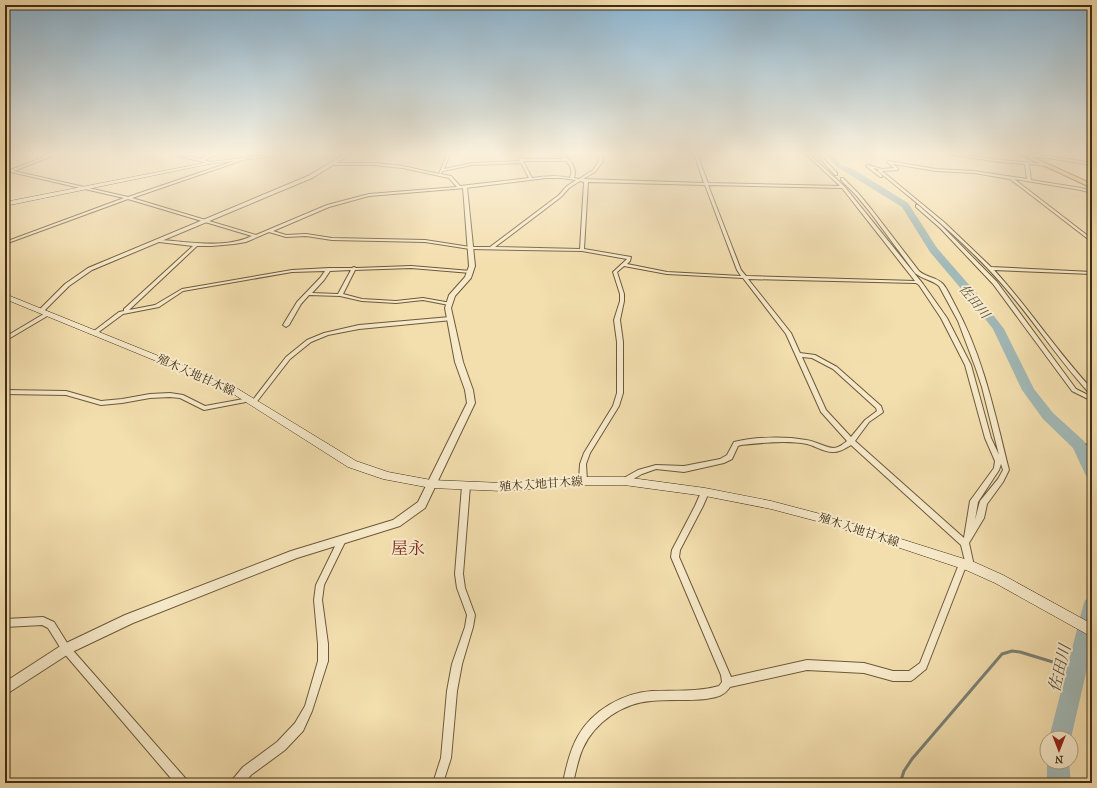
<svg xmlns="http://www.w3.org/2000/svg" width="1097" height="788" viewBox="0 0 1097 788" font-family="'IM FELL French Canon','Noto Serif JP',serif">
<rect width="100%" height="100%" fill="#f3deae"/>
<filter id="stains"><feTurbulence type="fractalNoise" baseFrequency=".005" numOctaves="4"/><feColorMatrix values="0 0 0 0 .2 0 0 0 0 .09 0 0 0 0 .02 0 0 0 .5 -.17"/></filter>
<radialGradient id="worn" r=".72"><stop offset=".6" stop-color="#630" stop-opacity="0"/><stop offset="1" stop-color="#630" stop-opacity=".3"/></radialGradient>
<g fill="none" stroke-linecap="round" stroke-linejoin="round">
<path stroke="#7a8176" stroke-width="2.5" d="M1079,445L1092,444"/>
<path stroke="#7a8176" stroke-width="3" d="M900,783L904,771L912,759L1002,654L1012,651L1020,652L1076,669"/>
<g fill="#a1b9b7" fill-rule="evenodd">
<path d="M825,154H832L841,165L853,169L908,203L937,248L977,294L1004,329L1034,389L1053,413L1084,441L1092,458V480L1087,478L1073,448L1043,419L1022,390L993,329L969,298L930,252L902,207L847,173L837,167Z"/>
<path d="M1092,598V647L1071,738H1049L1083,606L1085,600Z"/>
<path d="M1047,761L1069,762L1071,783H1047Z"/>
</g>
<g stroke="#6c593b" stroke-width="2">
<g id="minor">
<path d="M52,154H57L14,171L128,197L243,158V160L132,198L256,235L327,205L369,194L457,187L449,178L403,168L373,165H332V163H373L403,166L439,174L447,154H450L444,169L472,163L520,161L517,154H520L522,159H564L556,154C568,154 578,167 574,178L579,179L593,170L599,161V154H602L603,161L595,172L583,179L704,183L694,154H697L708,183L840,186L806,154H809L844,186L923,284L947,318L971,365L991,438L999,455L982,387L976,369L958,321L939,286C932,280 922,279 915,273L870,212L856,195L841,180V178H843L858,193L872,210L919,271C925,277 937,277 943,284C948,290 951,298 955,305C983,356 995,414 1009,470L1003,482L987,504L984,518L969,543L974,566L973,568L970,569L967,568L966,566L926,669L914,679L911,681H893L864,673L807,670L730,687C724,696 717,697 706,699C688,701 669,699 651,701C623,703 595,722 583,748C578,759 576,771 573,783H563C566,767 570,750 578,736C592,711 622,693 652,691C674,690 697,692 719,686L722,682L721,675L671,557L672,550L695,506L702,490L705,489L708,490L709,492L703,506L680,550L679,557L731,677L807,660L864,663L893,671H909L920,663L959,564L960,562L963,561H965L961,545L851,445C846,448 840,452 834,452C825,453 816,446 807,444C786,440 762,443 741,445L738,446L732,459L724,463L684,472L656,469L642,474L626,483L624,484L622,483L620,481L622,479L638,470L656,465L684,466L720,459L727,455L734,442C755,437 784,436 806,440C815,441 824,447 833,448C839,448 843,444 847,441L821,412L786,334L743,278L667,274L624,266L617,272L624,294V301L620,320L623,342V393L619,406L590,453L586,464L587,481L585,483L583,484L581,483L579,481L580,464L584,453L613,406L617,393V342L614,320L620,301V294L613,272L626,260L627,259L582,251L470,249L425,242L332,240L306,236L286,237L269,232L246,242L234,244L212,246H197L129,310L155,305L182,289L292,270L329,268H352L354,267L356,268L411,266L471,271L473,272L471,273L411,268L355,270L343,294L362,299L396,301L423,298L451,303V304L449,305L423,300L396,303L362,301L340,296L309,295L301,304L289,325L286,327L283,325L297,302L320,278L325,271L292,272L183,291L159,307L123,314L96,334L93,332L94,331L119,312L124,311V309L193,246L159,242H158V240C166,240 175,241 183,242C206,244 231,246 252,236L128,199L5,244V242L124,198L11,172L5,174V172ZM523,161H566C571,166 573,171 570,178C557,175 545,176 532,178ZM521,163L529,178L460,186L451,176L440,174L443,171L472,165ZM546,178H561L576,180L567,186L559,195L490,247H470L425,240L332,238L306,234L286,235L273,231L329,207L369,196L465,188ZM580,181L584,182L580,249L495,247L561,197L569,188ZM588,182L705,185L737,270L741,276L667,272L627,264L630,261L631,257L584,249ZM708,185L842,188L915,281L746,276L741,270ZM351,270L338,294L312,293L324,280L330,271ZM748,279L916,283L919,285L941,318L965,365L985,438L995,461L994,468L970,501L964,538L855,441L869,422L882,413L883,412L881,406L837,367L815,355L800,353L791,333ZM802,357L812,358L833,369L876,408L877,411L865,420L851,437L826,410ZM1001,464L1003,470L998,479L980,501L975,520L978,502L999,470Z"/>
<path d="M178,154L201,159L211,154H216L204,160L210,162L211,163L209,164L200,161L170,154Z"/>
<path d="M816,154H819L837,173V175H835Z"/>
<path d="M947,154H958L999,160L1048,164V166H1047L1029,164L1031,180L1081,188L1092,191V193L1081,190L1014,179L1092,239V242L1010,179L974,173L936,171L893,164L898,168V170L882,171L945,223L991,267L1092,272V274L994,270C1029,308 1057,352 1092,389V395L1090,394C1058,359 1032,318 1001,283C965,242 921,206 878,171V169L873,168L882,175V177H880L866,166L868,165L882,169L894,168L888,163L887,162L889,161L936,169L974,171L1027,179L1025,164L999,162Z"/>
<path d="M1092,154V156L1090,154Z"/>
<path d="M916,205H918L942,226L997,282L1076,389L1092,397V401L1072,391L993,284L940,228L916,207Z"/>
<path d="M47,312L49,313V315L5,341V337Z"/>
<path d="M450,317L452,318V320L359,329L328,335L311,342L290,359L255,404L253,405L250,403L251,401L204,410L180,398L170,397L150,398L122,403L101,405L66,395L5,394V390L66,391L101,401L122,399L150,394L170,393L183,395L205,406L249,398L251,399L252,401L286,357L307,340L324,333L359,325Z"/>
<path d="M466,483L469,484L470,486L463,574L465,588L475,615L473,627L462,664L457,691L451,758L443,783H433L441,758L447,691L452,664L465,627L467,615L457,588L455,574L462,486L463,484Z"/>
<path d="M342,537L345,538L346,540L324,585L322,600L328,644V661L312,711L303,731L285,750L251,775L244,783H232L233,779L243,767L277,742L295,723L305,706L318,661V644L314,600L316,585L339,538Z"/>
<path d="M43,617L54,622L69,646L186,779L187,783H175L63,652L48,628L42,625L5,627V619Z"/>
</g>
</g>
<g stroke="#6c593b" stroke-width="2">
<g id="tertiary">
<path d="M345,154H351L312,178L92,270L69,286L43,312H39L38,311L65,284L88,268L308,176Z"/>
<path d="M1021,154L1049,156L1092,163V165L1049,158L1023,156Z"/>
<path d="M465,186L467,187L475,266L471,278L455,296L451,308L463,362L473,390L475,403L425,508L400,526L297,558L133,623L70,653L5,695V682L62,645L125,615L291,551L393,520L418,502L467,403L465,390L455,362L445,308L449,295L465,277L469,266L463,187Z"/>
</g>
</g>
<g stroke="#3f2d15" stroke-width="1">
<g id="secondary">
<path d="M274,154H293L209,164L5,206V202L209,162Z"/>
<path d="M5,294L233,386L356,461L388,472L431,480L503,483L583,477H624L705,488L771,501L828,516L974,562L1003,575L1092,624V637L995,583L966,570L828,524L771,509L705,496L624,485H583L503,491L431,488L383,479L348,467L227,390L5,299Z"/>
</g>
</g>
<g stroke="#3f2d15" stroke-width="2">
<path id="primary" d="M1019,154H1026L1092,184V188Z"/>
</g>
<use href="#minor" fill="#f7eaca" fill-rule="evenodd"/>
<use href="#tertiary" fill="#f7eaca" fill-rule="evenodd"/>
<use href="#secondary" fill="#f7eaca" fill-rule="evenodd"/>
<use href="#primary" fill="#eabf77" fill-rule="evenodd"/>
</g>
<linearGradient id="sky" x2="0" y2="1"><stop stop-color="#8bb6d4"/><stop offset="0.58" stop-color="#faf0db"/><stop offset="1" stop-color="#faf0db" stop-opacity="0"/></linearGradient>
<rect width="1097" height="265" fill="url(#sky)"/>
<g text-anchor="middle" stroke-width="4" stroke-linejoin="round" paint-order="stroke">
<g font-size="12" fill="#3f2d15" stroke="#f7eaca">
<text transform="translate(196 375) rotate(24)" y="4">殖木入地甘木線</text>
<text transform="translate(541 484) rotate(-4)" y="4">殖木入地甘木線</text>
<text transform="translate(859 530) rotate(18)" y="4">殖木入地甘木線</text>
</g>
<g font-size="13" font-style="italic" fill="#58503e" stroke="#f7eaca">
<text transform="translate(975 301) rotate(51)" y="5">佐田川</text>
</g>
<g font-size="16" font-style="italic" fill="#58503e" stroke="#f7eaca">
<text transform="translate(1059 668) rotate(-76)" y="6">佐田川</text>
</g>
<g font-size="17" fill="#7a1f14" stroke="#f7eaca">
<text x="408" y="554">屋永</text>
</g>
</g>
<rect width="1097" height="788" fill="none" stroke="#f3deae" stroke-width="20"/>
<rect x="6" y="6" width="1085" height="776" fill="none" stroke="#3f2d15" stroke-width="2"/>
<rect x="10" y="10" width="1077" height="768" fill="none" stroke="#3f2d15"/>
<g transform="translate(1059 750) rotate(180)"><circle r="19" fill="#f7eaca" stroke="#ad9e82"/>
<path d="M0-3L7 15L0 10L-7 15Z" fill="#8f2418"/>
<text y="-6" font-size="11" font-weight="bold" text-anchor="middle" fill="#3f2d15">N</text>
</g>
<rect width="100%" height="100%" filter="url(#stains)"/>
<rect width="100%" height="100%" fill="url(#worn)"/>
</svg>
